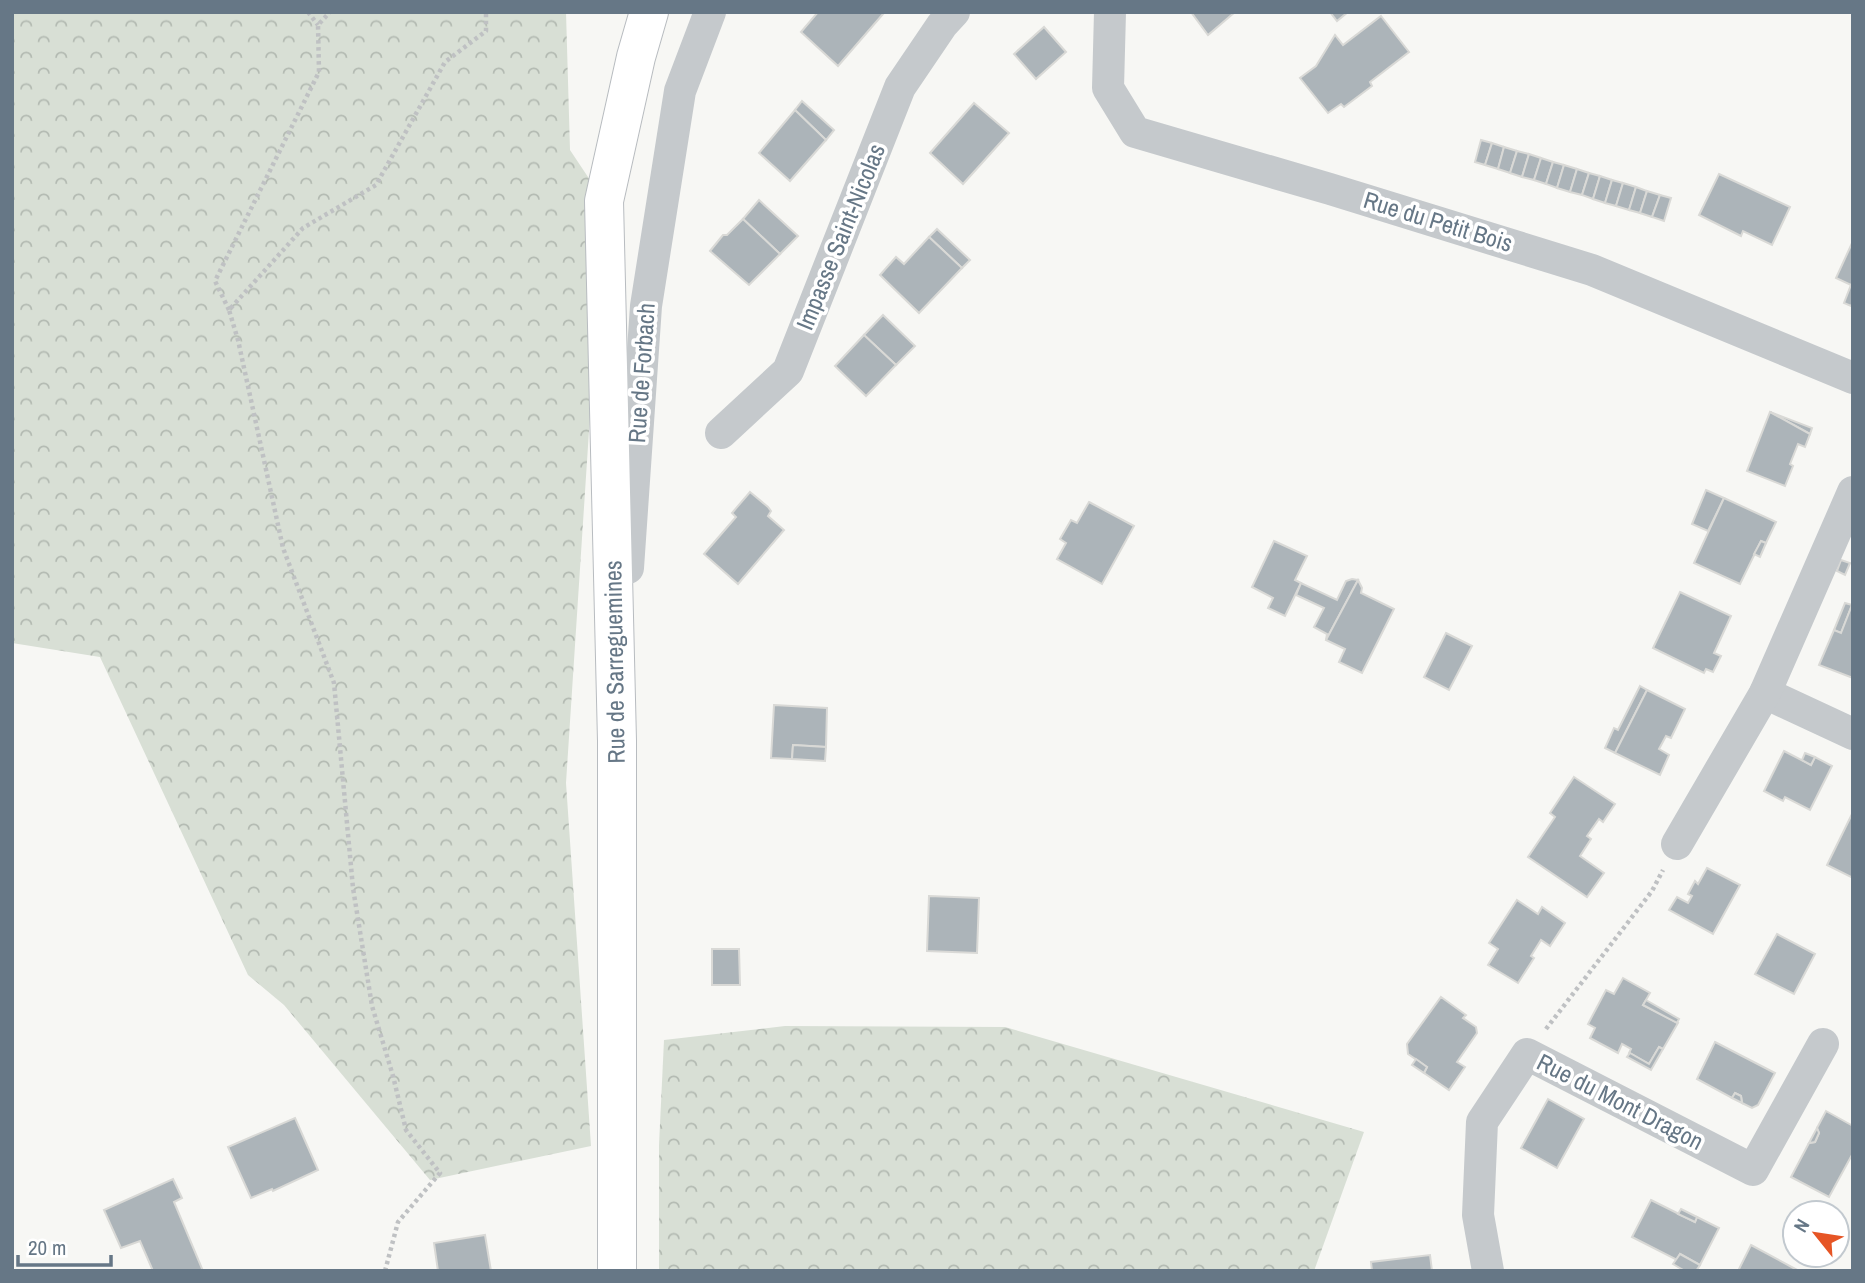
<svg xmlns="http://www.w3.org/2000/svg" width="1865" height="1283" viewBox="0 0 1865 1283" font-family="'Archivo Narrow',sans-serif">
<defs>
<pattern id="forest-crowns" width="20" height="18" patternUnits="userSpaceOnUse" patternTransform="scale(1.75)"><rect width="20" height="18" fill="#d8dfd5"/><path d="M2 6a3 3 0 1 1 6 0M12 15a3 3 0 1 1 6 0" fill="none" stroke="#b3bab2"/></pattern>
</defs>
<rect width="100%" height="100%" fill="#f7f7f4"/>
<g fill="url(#forest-crowns)">
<path d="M12,12H566L570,150L604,201L566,783L591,1146L430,1180L284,1005L248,975L100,657L12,643Z"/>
<path d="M785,1026L1005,1027L1364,1132L1314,1271H659V1145L664,1040Z"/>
</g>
<g fill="#acb4b9" stroke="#d9d9d6" stroke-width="2">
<path d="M818,12H881L883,14L838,66L801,32Z"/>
<path d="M1191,12H1235L1208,35Z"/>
<path d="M1330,12H1348L1337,21Z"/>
<path d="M1381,16L1409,52L1370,82L1372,86L1344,107L1341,104L1328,113L1300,78L1316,66L1335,35L1343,45Z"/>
<path d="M1044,27L1066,52L1036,79L1014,54Z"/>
<path d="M802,101L834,130L826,140L795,110Z"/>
<path d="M974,103L1009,133L963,184L930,153Z"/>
<path d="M795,110L826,140L790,181L759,153Z"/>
<path d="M1481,140L1492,143L1485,165L1475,162Z"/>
<path d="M1492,143L1504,147L1498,169L1485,165Z"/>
<path d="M1504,147L1517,151L1510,173L1498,169Z"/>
<path d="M1517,151L1529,154L1522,177L1510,173Z"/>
<path d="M1529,154L1541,158L1534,180L1522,177Z"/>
<path d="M1541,158L1553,162L1546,184L1534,180Z"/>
<path d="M1553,162L1564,165L1557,188L1546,184Z"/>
<path d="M1564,165L1577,169L1570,192L1557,188Z"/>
<path d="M1577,169L1589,173L1582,195L1570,192Z"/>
<path d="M1589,173L1600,176L1593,199L1582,195Z"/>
<path d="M1719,174L1790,207L1772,245L1743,231L1741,236L1699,215Z"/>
<path d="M1600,176L1612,180L1605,203L1593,199Z"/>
<path d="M1612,180L1623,183L1616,206L1605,203Z"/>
<path d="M1623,183L1636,187L1629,210L1616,206Z"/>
<path d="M1636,187L1647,191L1640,213L1629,210Z"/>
<path d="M1647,191L1660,195L1652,217L1640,213Z"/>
<path d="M1660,195L1671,198L1664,221L1652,217Z"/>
<path d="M759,200L798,236L780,254L743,219Z"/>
<path d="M743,219L780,254L749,285L710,251L723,235H727Z"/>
<path d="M937,229L970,260L962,268L929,237Z"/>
<path d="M929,237L962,268L919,313L880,275L896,257L904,264Z"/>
<path d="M1853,241V286L1836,278Z"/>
<path d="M1851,285L1853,286V302L1851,306L1844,303Z"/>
<path d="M883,315L915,346L896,365L864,335Z"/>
<path d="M864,335L896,365L866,396L835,366Z"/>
<path d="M1770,412L1812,428L1810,434Z"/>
<path d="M1770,412L1810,434L1805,447L1798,444L1790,464L1793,466L1785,486L1747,471Z"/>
<path d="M1706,490L1724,498L1708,531L1692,524Z"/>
<path d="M750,492L768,507L771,511L768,516L784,530L738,584L704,554L736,517L732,513Z"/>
<path d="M1724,498L1776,522L1766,543L1761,541L1740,584L1694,563Z"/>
<path d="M1089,502L1134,526L1102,584L1057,559L1066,543L1060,539L1071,520L1077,523Z"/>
<path d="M1274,541L1307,556L1295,580L1301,583L1285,616L1268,608L1273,598L1252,587Z"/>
<path d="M1761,541L1766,543L1760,557L1754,554Z"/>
<path d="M1841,560L1850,563L1845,575L1837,571Z"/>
<path d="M1352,579L1358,580L1326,640L1327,634L1314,627L1324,608L1296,595L1301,583L1337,600L1346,581Z"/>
<path d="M1358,580L1362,588L1361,593L1394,609L1362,673L1339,662L1345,649L1326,640Z"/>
<path d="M1680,592L1731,616L1714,653L1721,656L1713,672L1706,669L1704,673L1653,648Z"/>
<path d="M1845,603L1852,605L1841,633L1834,630Z"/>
<path d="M1852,605L1853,606V678L1819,665L1834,630L1841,633Z"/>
<path d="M1446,633L1472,646L1449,690L1424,677Z"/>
<path d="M1640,686L1647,690L1615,753L1605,748L1614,728L1618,730Z"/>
<path d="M1647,690L1685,709L1671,738L1666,736L1659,749L1669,755L1660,775L1615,753Z"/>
<path d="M774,705L827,708L826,747L793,745L792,759L771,758Z"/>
<path d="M793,745L826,747L825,761L792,759Z"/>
<path d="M1784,751L1811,765L1815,757L1832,766L1810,810L1785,797L1783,801L1764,791Z"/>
<path d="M1805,753L1815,757L1811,765L1802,760Z"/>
<path d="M1574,777L1615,804L1603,822L1599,819L1587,836L1591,839L1580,856L1604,873L1587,897L1528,857L1555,817L1550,813Z"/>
<path d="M1853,812V878L1827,865Z"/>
<path d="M1707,868L1740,885L1713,934L1669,910L1677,897L1688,903L1692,896L1688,894L1695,881L1698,884Z"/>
<path d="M929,896L979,898L977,953L927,951Z"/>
<path d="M1517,900L1538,914L1542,907L1565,923L1550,946L1541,940L1531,956L1534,958L1518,983L1488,965L1498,949L1489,943Z"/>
<path d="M1777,934L1815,954L1794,994L1755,974Z"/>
<path d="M712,949H739L740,985H712Z"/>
<path d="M1623,978L1650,993L1643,1005L1678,1023L1663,1049L1659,1047L1649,1064L1629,1053L1631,1049L1622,1044L1618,1053L1590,1038L1595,1028L1588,1024L1606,990L1614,994Z"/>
<path d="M1441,997L1466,1015L1463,1018L1476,1027L1477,1033L1457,1062L1465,1067L1449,1090L1424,1073L1427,1067L1408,1054L1407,1044Z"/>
<path d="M1646,1000L1679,1019L1677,1023L1643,1005Z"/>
<path d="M1715,1042L1775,1073L1758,1105L1752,1108L1742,1103L1741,1096L1735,1093L1732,1098L1697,1079Z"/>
<path d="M1659,1047L1663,1049L1651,1070L1627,1057L1630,1053L1649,1064Z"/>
<path d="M1416,1059L1427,1067L1424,1073L1412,1065Z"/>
<path d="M1735,1093L1741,1096L1742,1103L1732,1098Z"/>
<path d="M1548,1099L1584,1119L1557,1168L1521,1148Z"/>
<path d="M1826,1111L1853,1126V1153L1829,1197L1791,1177L1809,1143L1815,1142L1819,1133L1817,1128Z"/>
<path d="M295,1118L318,1170L273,1191L272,1189L251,1198L228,1147Z"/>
<path d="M1817,1128L1819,1133L1815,1142L1809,1143Z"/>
<path d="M173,1179L182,1198L174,1202L203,1271H153L140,1241L121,1248L104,1210Z"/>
<path d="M1651,1200L1695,1222L1697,1217L1719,1228L1700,1265L1680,1254L1677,1260L1632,1237Z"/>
<path d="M1681,1209L1697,1217L1695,1222L1678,1214Z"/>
<path d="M485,1235L491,1271H438L434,1243Z"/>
<path d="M1751,1245L1799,1271H1738Z"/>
<path d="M1680,1254L1700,1265L1696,1271H1685L1673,1264Z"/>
<path d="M1430,1255L1432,1271H1372L1371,1262Z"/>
</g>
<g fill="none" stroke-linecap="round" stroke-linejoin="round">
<g stroke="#b8bcc0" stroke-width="40">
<path id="major" d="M617,1271V741L604,201L636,57L649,12"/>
</g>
<g stroke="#bfc1c3" stroke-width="4.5" stroke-dasharray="3.5 3.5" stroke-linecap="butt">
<path d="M308,12L318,25"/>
<path d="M229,310L215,281L319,72L318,25L330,12"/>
<path d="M1546,1029L1652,891L1663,870"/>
<path d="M385,1271L398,1222L440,1173L406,1130L393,1076L372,1006L353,888L334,683L283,548L238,340L229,310L303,228L376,185L445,62L486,31V12"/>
</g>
<g stroke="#c5c9cc" stroke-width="32">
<path d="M1110,12L1108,88L1135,132L1330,189L1592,270L1853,378"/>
<path d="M721,433L788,371L900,87L942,25L954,12"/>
<path d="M628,568L646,306L680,91L710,12"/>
<path d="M1765,693L1853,734"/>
<path d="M1677,844L1765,693L1853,492"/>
<path d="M1488,1271L1478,1215L1482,1122L1527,1054L1753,1170L1823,1044"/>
</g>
<use href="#major" stroke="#fff" stroke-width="38"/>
</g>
<g text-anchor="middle" stroke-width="7" stroke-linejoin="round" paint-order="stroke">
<g font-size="24" fill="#667786" stroke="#fff">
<text transform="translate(1438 222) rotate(17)" y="8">Rue du Petit Bois</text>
<text transform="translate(841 237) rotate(-68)" y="8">Impasse Saint-Nicolas</text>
<text transform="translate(642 373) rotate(-86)" y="8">Rue de Forbach</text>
<text transform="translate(615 662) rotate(-91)" y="8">Rue de Sarreguemines</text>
<text transform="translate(1620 1102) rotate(27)" y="8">Rue du Mont Dragon</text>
</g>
</g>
<rect width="1865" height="1283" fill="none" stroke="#667786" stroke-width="28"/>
<g transform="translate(1816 1234) rotate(300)"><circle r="33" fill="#ffffff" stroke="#c2c9cf" stroke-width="2"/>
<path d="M0-5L12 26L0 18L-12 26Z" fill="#e65525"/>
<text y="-10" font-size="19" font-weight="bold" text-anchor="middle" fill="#667786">N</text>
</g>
<path d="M18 1255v10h93v-10" fill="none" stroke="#667786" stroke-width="3.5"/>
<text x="28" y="1255" font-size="21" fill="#667786" stroke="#ffffff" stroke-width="5" paint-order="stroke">20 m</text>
</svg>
